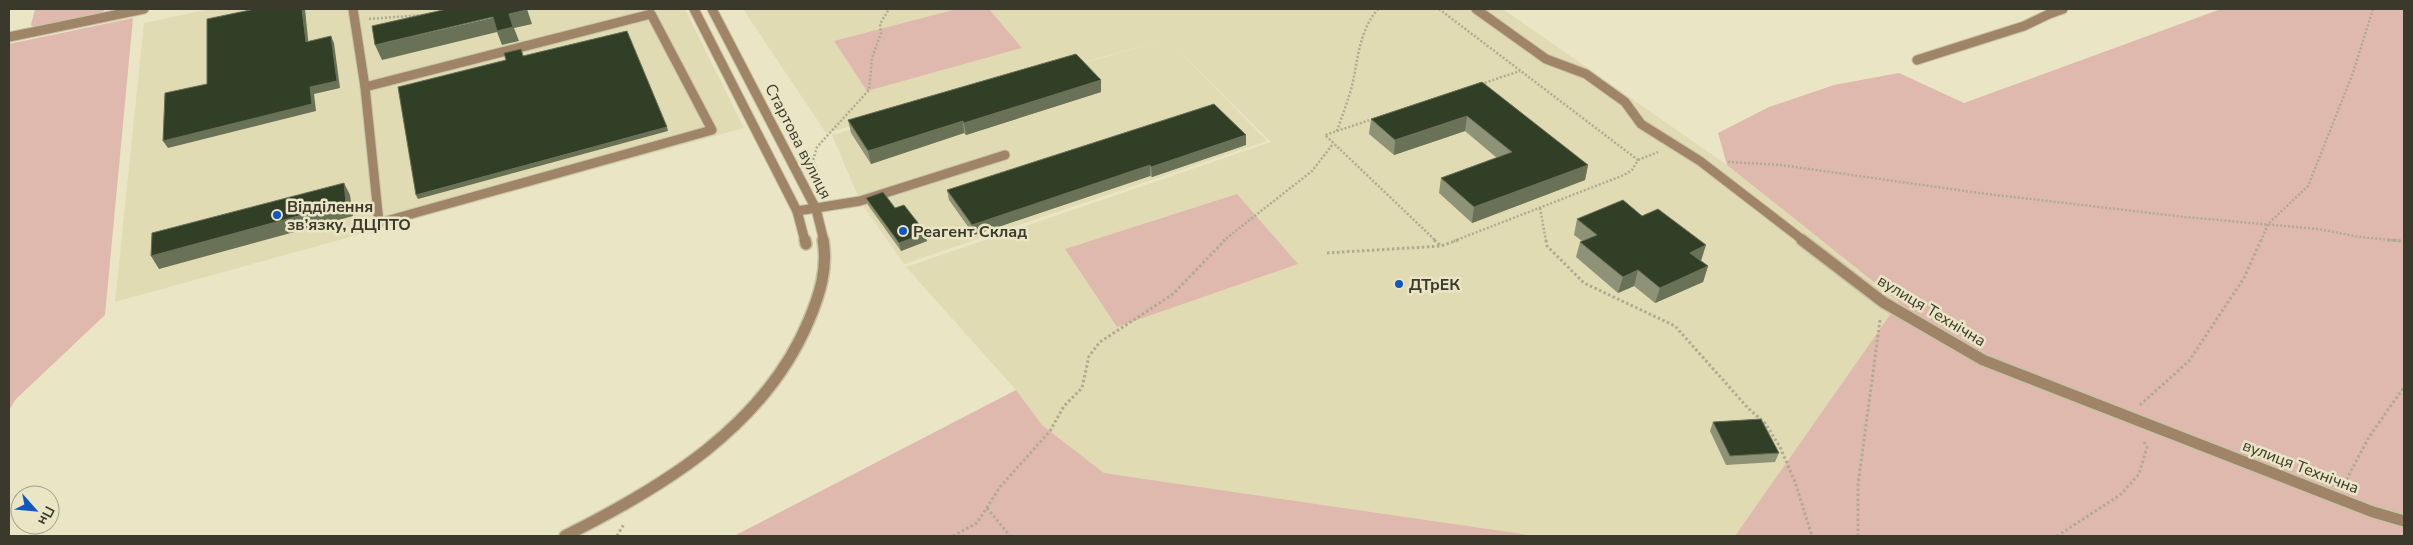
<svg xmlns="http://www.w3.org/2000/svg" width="2413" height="545" viewBox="0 0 2413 545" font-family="'Nunito Sans',sans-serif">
<rect width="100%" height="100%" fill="#eae5c5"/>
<g fill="#e1dbb3">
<path d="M211,9H685L744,128L115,302L144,23Z"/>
<path d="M743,9H1503L1727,165L1900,302L1735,536H1536L1104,473L1042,425L1016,390L906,267L1271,142L1174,46L1267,141L904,264L860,201L832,135L1168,39L826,133Z"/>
</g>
<g fill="#e0b9ae">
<path d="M35,9H104L103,16L37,29L31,25Z"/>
<path d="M957,9H989L1022,48L867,91L834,41Z"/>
<path d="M2221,9H2404V536H1735L1899,302L1727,165L1718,133L1769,107L1834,85L1899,73L1964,103Z"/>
<path d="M133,18L105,315L16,399L9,410V44Z"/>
<path d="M1237,194L1298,264L1117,327L1065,249Z"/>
<path d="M1016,390L1042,425L1104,473L1536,536H734Z"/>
</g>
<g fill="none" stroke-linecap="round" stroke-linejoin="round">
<g stroke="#c7c3a6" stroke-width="11">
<g id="service">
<path d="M353,9L365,87"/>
<path d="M651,14L712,130L379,223L365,87Z"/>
<path d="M1917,60L2024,26L2049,14"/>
</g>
</g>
<g stroke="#c7c3a6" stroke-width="11">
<g id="minor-far1">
<path d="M694,9L797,211L805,241"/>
<path d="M712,9L816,209L824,241"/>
<path d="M1476,9L1546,59L1586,74L1625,102L1641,124L1700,161L1804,241"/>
<path d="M2049,14L2063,9"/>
<path d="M9,37L144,9"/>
<path d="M797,211L860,201L1005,155"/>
</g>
</g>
<g stroke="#c7c3a6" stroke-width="14">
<g id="minor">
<path d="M805,240L806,244"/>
<path d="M1802,240L1883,302L1983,360L2373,512L2404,521"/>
<path d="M565,536C663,487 765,426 809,320C820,294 828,268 823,240"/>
</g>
</g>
<g stroke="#afab91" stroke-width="2.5" stroke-dasharray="2 2" stroke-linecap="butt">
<path d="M1439,9L1638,160L1632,170L1624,175L1454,241"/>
<path d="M369,19L423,15"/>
<path d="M1481,84L1520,71"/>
<path d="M1373,119L1325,135L1436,241"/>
<path d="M1337,131C1342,116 1348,101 1352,86C1358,59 1359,31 1378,9"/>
<path d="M1638,160L1658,152"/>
<path d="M1728,162L1781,165L1979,193L2185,217L2318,229L2360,237L2402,241"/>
<path d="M823,186L813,160L817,147L869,90L872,58L881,33L880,24L889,9"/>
<path d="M1540,208L1546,241"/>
<path d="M1223,241L1312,171L1333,144"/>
<path d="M2261,241L2268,224L2308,186L2353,73L2373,9"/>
</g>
<g stroke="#afab91" stroke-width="3" stroke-dasharray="2.5 2.5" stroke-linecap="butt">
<path d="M1434,240L1441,246L1458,240"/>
<path d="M1546,240L1547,246L1584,283L1675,326L1748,408L1765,423L1780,447L1795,482L1812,536"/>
<path d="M2388,240L2404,241"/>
<path d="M1327,253L1441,246"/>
<path d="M2140,405L2189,361L2244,278L2261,240"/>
<path d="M2344,484L2369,437L2404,387"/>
<path d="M987,508L1010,536"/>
<path d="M617,536L624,524"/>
<path d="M953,536L977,523L1000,487L1050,431L1064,406L1082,388L1089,356L1100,342L1173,294L1225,240"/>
<path d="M1858,536V485L1880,320"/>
<path d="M2057,536L2120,495L2139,474L2147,447L2143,441"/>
</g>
<use href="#service" stroke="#a08467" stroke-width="9"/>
<use href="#minor-far1" stroke="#a08467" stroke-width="9"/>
<use href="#minor" stroke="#a08467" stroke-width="11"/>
</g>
<g fill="#8e9276">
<path d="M1101,80V92L966,135L964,133L871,164L851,133L848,120Z"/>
<path d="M1482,82L1588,165L1585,180L1472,223L1439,193L1441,178L1497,158L1465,131L1394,155L1369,134L1371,119Z"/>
<path d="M1246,145L1152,177L1150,176L974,235L949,200L947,190Z"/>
<path d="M866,198L895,208L927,241L901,251L868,205Z"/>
<path d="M1577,219L1701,261L1708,266L1703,282L1655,303L1634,286L1618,293L1576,257L1580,242L1582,241L1574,235Z"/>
<path d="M1713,422L1779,453L1775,462L1726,465L1710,431Z"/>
</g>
<g fill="#697156">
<path d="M302,9H305L309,49L306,42Z"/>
<path d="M527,9L532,24L514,28L519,41L502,45L497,32L382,60L375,45L509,14Z"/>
<path d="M331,36L334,43L340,88L314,94L316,111L168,148L163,141L310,87Z"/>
<path d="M1101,80V92L966,135L964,123Z"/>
<path d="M1467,116L1465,131L1394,155L1395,140Z"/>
<path d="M963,121L964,133L871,164L868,151Z"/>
<path d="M667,127L668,131L418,199L416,195Z"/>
<path d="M1246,135V145L1152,177L1151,167Z"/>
<path d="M1150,165V176L974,235L972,225Z"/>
<path d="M1588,165L1585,180L1472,223L1474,207Z"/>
<path d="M344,183L350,195L353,216L159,269L151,256Z"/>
<path d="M926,233L927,241L901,251L899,243Z"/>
<path d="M1706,245L1701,261L1690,253Z"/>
<path d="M1708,266L1703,282L1655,303L1660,288Z"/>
<path d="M1638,270L1634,286L1618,293L1623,277Z"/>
</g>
<g fill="#323f27" stroke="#697156">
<path d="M255,9H302L306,42L331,36L337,81L310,87L312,104L163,141L165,93L207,84V19Z"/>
<path d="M447,9H526V10L509,14L513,27L497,31L493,17L375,45L372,26Z"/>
<path d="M627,31L667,127L416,195L398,87L506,60L504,53L521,49L523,56Z"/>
<path d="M1076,54L1101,80L964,123L963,121L868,151L848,120Z"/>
<path d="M1482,82L1588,165L1474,207L1441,178L1512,152L1467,116L1395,140L1371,119Z"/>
<path d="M1214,104L1246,135L1151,167L1150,165L972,225L947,190Z"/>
<path d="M344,183L346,203L151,256L152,233Z"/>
<path d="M883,192L895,208L904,205L926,233L899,243L866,198Z"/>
<path d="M1623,200L1642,216L1658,209L1706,245L1690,253L1708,266L1660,288L1638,270L1623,277L1580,242L1597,235L1577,219Z"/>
<path d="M1761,419L1779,453L1730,456L1713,422Z"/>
</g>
<g fill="#1157c1" stroke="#eae5c5" stroke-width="2">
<circle cx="277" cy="215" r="5"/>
<circle cx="903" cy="231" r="5"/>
<circle cx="1399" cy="284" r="5"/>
</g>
<g text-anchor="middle" stroke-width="5" stroke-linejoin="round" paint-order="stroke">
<g font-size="16" fill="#3b392c" stroke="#eae5c5">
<text transform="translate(799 141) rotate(63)" y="6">Стартова вулиця</text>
<text transform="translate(1932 310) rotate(31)" y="6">вулиця Технічна</text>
<text transform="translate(2301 466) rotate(21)" y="6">вулиця Технічна</text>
</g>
<g font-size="16" font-weight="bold" fill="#3b392c" stroke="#eae5c5" text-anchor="start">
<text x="287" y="212">Відділення<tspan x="287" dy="18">зв’язку, ДЦПТО</tspan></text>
<text x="913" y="237">Реагент Склад</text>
<text x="1409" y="290">ДТрЕК</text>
</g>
</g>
<rect width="2413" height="545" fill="none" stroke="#3b392c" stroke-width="20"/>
<g transform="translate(35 510) rotate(117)"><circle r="24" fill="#eae5c5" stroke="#a4a088"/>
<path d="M0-4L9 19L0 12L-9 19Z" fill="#1157c1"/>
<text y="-8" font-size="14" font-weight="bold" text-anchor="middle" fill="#3b392c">Пн</text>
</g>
</svg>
